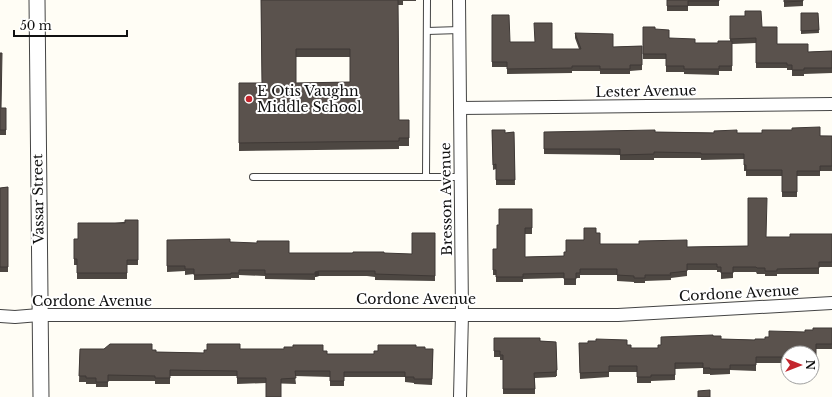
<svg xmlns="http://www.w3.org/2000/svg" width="832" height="397" viewBox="0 0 832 397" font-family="'Libre Baskerville',serif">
<rect width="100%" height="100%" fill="#fffdf5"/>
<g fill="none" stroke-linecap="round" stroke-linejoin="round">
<g stroke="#444" stroke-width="8">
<g id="service">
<path d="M427,31L460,30"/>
<path d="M253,177H461"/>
<path d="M426,177L427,0"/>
</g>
</g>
<g stroke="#444" stroke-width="14">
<g id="minor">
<path d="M459,0L462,314L460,397"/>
<path d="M460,108L832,104"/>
<path d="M0,316L15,317L39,315H618L832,303"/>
</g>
</g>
<g stroke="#444" stroke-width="17">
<path id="tertiary" d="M37,0L41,397"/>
</g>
<use href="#service" stroke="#fff" stroke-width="6"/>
<use href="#minor" stroke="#fff" stroke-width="12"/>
<use href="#tertiary" stroke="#fff" stroke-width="15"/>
</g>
<g fill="#4d4742" fill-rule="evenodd">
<path d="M261,0H416V1H403V5H398L399,120H409V146H399V149L239,151V83H262ZM296,57H350V82L296,83Z"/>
<path d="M667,0H719V6H688V11H667Z"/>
<path d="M784,0H803V6L784,7Z"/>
<path d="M801,13H818L819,33L801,34Z"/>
<path d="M492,15L510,42L552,49H579L575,38V33L613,47L642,46V70L630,71V74H600V71H572V73L507,74V67H492Z"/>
<path d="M730,16L762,27L777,44L808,52L832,51V73L804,74V76H792V70H787V68H756V43L732,44V71H719V75L684,74V72H666V59H643V27L655,29L669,38L695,43H718L730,41Z"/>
<path d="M0,53L1,108H6V135H0Z"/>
<path d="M492,130L505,133L514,132L515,185H496V169L493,170Z"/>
<path d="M544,132H655L737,133L832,136V171H820V176H797V197H782V176H746V171H744V159L701,160V158H654V160H620V155L544,154Z"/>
<path d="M8,187V272H0V188Z"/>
<path d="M532,209V234H525V257L564,256L566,252L584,240L596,233L600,244L687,247L748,246L766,237H790L832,234V267H819V274H777V276H765V274H757L756,272H733V278L721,279V272H717V270H687V276L671,278V280L645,281V283H634V282L617,281V275H580V278H576V285H564V278L523,279V282H496V275H493V249H497L499,225Z"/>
<path d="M138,220V265H127V279H77V265H74V239H78L115,223Z"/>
<path d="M435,233V281L375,280V277L367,276H319L315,277V280L265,279V276L239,275V278H231V279L194,280V274L185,275V271L167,272V240L230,242L289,253L412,254Z"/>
<path d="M832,328V349H816V367H812V353H788V363H756V371L730,370V374L710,375V374H703V368L675,369V380L651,381V383H637V372H609V377L580,379L579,343L627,345L631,348H658L661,345L713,336L721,339L755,340L765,339L769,337L805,332L813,330Z"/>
<path d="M494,338L556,342L557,376H556V377L535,378V394H503V360H500V357H494Z"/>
<path d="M416,347L425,349H433L432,385L414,384V383L405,382V377H344V386H330V377L295,376L296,384L266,383L237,384V376H170V384H155V381H108V387H96V384H86V382H79L80,349L152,350L156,352L204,353L240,349L323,351L327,354H374L378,351Z"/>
</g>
<path fill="#3f3936" d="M319,271V276L315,277V272Z"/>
<g fill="#5a524d" stroke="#3f3936" fill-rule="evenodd">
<path d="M261,0H398L399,120H409V138H399V141L239,143V83H262ZM296,49H350V82L296,83Z"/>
<path d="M667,0H719V1H688V6H667Z"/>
<path d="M784,0H803V1L784,2Z"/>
<path d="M745,11H761L762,27H777V44H808V52L832,51V68H804V70H792V65H787V63H756V38L730,39V16H745Z"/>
<path d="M801,13H818L819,30L801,31Z"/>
<path d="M492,15H509L510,42H535L534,23H552V49H581L575,33L613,34V47L642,46V65H630V69H600V66H572V68L507,69V62H492Z"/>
<path d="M643,27H655V29L669,30V38L695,39V43H718V41H732V66H719V69H684V66H666V54H643Z"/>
<path d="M0,53H2L1,108H6V130H0Z"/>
<path d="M820,127V136H832V166H820V171H797V192H782V170H746V165H744V154H701V153L654,152V154L620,155V149H544V132L655,130V132L714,133V131L737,130V133H762V130H792V128Z"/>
<path d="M492,130H505V133L514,132L515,180H496V164L493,165Z"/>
<path d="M8,187V267H0V188Z"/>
<path d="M748,198H767L766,237H790V234H832V262H819V268L777,269V271H765V268H757L756,267H733V273H721V267H717V264H687V271L670,273L671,275H645V278H634V276L617,275V269H580V273H576V279H564V273L523,274V277H496V270H493V249H497V225H499V209H532V228H525V257L564,256V252H566V240H584V228H596V233H600V244H639V241L687,240V247L748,246Z"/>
<path d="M125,220H138V260H127V273H77V259H74V239H78V223H125Z"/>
<path d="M412,233H435V276L375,274V271H319L315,272V274H265V270H239V273H231V274L194,275V269H185V266H167V240L230,239V242L257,243V241H289V253H353V252H384V253L412,254Z"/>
<path d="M813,328H832V344H816V362H812V353H788V357H756V365H730V369H710V368H703V363H675V375H651V377H637V366H609V372L580,373L579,343H588V341H596V339L627,340V345H631V348H658V345H661V337L713,335V336H721V339L755,340V339H765V337H769V331L805,332V330H813Z"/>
<path d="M494,338H540V341L556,342L557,370H556V372L534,373L535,389H503V355H500V351H494Z"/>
<path d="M110,344H152V350H156V352L204,353V350H207V344H240V349H284V347H293V345H323V351H327V354H374V351H378V345H416V347H425V349H433L432,379H414V377H405V372H344V381H330V371H295L296,378L281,379V397H266V378H237V371L170,370V378H155V376L108,375V382H96V378H86V376H79L80,349H104Z"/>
<path d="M710,390V397H698V391Z"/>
</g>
<circle fill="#c4262e" stroke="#fff" stroke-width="1.5" cx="249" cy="99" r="4"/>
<g text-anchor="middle" stroke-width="4" stroke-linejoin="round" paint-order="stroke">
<g font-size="14" fill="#111" stroke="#fff" text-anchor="start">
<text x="257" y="96">E Otis Vaughn<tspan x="257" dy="16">Middle School</tspan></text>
</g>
<g font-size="14" fill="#111" stroke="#fff">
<text transform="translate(646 91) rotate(-1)" y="5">Lester Avenue</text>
<text transform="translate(38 199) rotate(-91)" y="5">Vassar Street</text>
<text transform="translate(446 199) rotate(-91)" y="5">Bresson Avenue</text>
<text transform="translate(739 293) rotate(-3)" y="5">Cordone Avenue</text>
<text x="416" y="304">Cordone Avenue</text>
<text x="92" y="306">Cordone Avenue</text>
</g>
</g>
<g transform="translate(800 365) rotate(90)"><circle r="19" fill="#ffffff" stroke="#a0a0a0"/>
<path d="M0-3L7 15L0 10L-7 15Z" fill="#c4262e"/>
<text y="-6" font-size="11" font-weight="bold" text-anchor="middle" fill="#111111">N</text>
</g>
<path d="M14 30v6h113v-6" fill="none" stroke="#111111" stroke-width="2"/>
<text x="20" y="30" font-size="12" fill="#111111" stroke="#ffffff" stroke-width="3" paint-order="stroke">50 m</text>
</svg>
